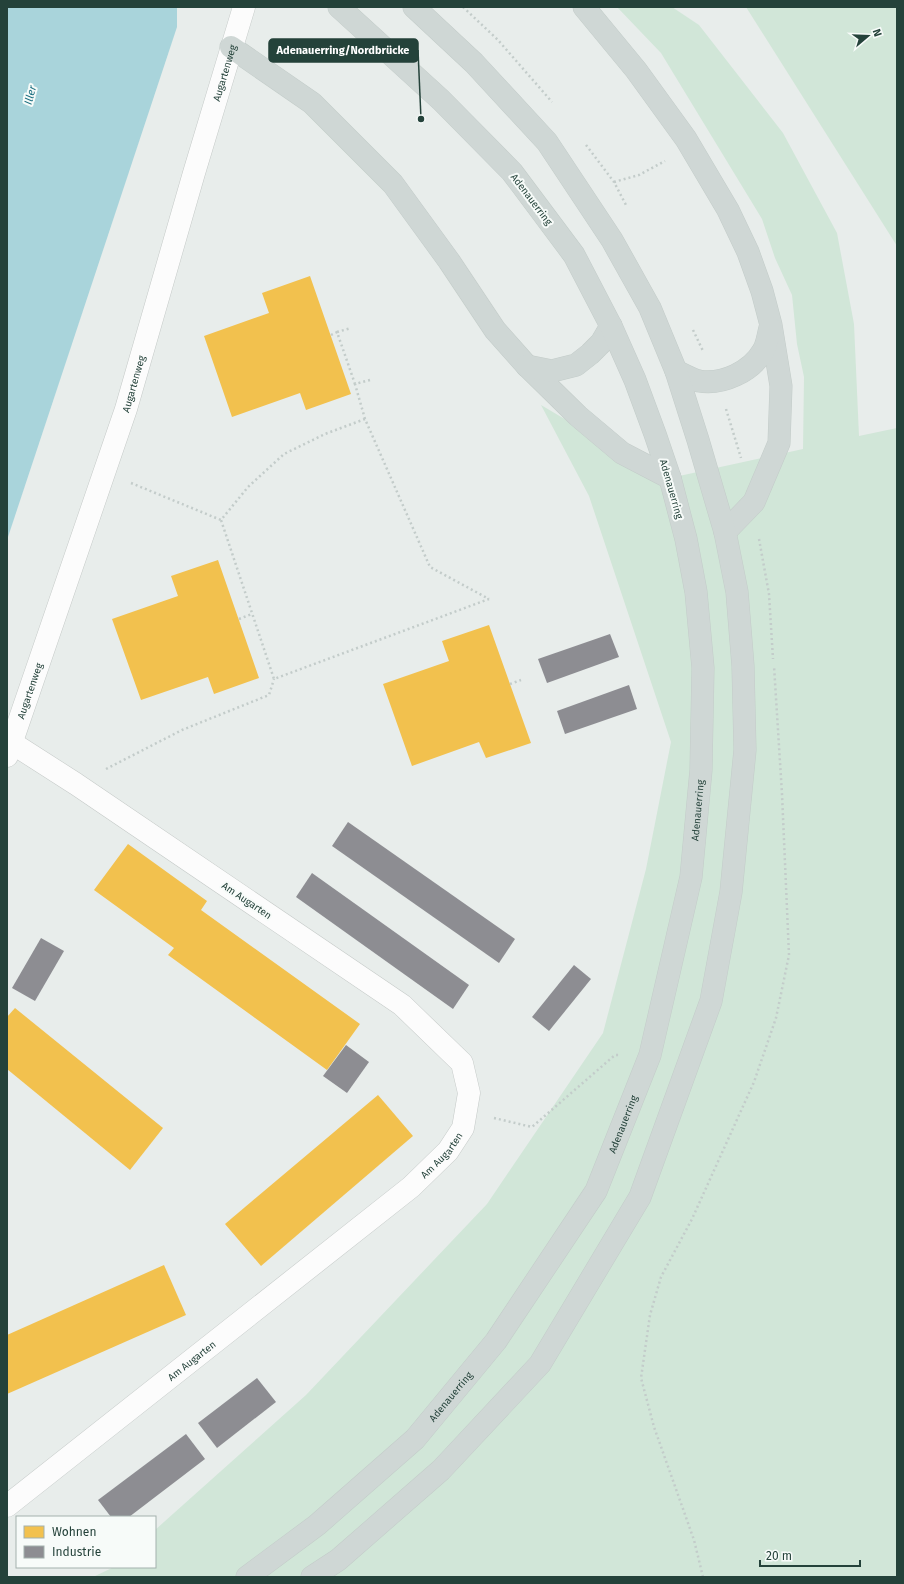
<svg xmlns="http://www.w3.org/2000/svg" width="904" height="1584" viewBox="0 0 904 1584" font-family="'Fira Sans',sans-serif">
<rect width="100%" height="100%" fill="#e8edeb"/>
<g fill="#d1e6d8">
<path d="M617,7H672L699,25L783,133L837,233L854,324L859,436L897,428V1577H93L114,1567H155V1530L306,1395L487,1204L603,1033L646,869L671,742L589,496L541,405L622,453L670,478L803,449L804,377L797,344L792,295L775,258L762,219L661,53Z"/>
<path d="M746,7H897V246Z"/>
</g>
<path fill="#a9d4db" d="M7,7H177V27L7,540Z"/>
<g fill="#f2c14e">
<path d="M310,276L351,394L306,410L300,393L232,417L204,336L269,313L262,293Z"/>
<path d="M218,560L259,678L214,694L208,677L141,700L112,619L178,596L171,576Z"/>
<path d="M489,625L531,743L486,758L479,742L412,766L383,684L449,661L442,641Z"/>
<path d="M128,844L207,901L201,910L360,1024L327,1070L168,955L174,948L94,890Z"/>
<path d="M15,1008L163,1128L130,1170L7,1069V1017Z"/>
<path d="M378,1095L413,1136L261,1266L225,1224Z"/>
<path d="M164,1265L186,1315L7,1394V1335Z"/>
</g>
<g fill="#8d8d92">
<path d="M610,634L619,657L547,683L538,659Z"/>
<path d="M629,685L637,709L565,734L557,711Z"/>
<path d="M348,822L515,939L499,963L332,846Z"/>
<path d="M312,873L469,985L453,1009L296,897Z"/>
<path d="M41,938L64,951L35,1001L12,988Z"/>
<path d="M574,965L591,979L549,1031L532,1017Z"/>
<path d="M346,1045L369,1062L347,1093L323,1076Z"/>
<path d="M257,1378L276,1402L217,1448L198,1423Z"/>
<path d="M186,1434L205,1459L129,1517H111L98,1500Z"/>
</g>
<g fill="none" stroke-linecap="round" stroke-linejoin="round">
<g stroke="#c5cac8" stroke-width="23">
<g id="street">
<path id="s1" d="M7,756L126,409L194,173L244,7"/>
<path id="s2" d="M7,1506L411,1187L448,1151L463,1128L469,1093L462,1063L402,1005L76,784L12,743"/>
</g>
</g>
<g stroke="#c3ccc9" stroke-width="23">
<g id="primary">
<path d="M584,7L636,70L686,139L728,210L748,252L762,291L771,325L781,386L779,443L754,502L725,532"/>
<path d="M231,47L312,103L393,184L449,261L495,330L527,366L578,416L622,453L670,478"/>
<path d="M527,366L552,371L576,365L590,354L601,343L611,326"/>
<path d="M676,371C683,374 691,379 699,381C722,385 751,372 763,351C767,345 768,335 770,328"/>
<path id="s3" d="M247,1577L317,1525L415,1439L496,1341L596,1191L650,1055L691,877L701,770L703,668L696,592L686,539L670,478L655,434L635,380L611,326L574,255L512,172L441,100L339,7"/>
<path d="M312,1577L338,1560L441,1470L540,1364L640,1197L711,1001L731,892L745,750L743,666L737,592L725,532L698,440L676,371L650,308L612,240L547,142L474,63L414,7"/>
</g>
</g>
<g stroke="#c3ccca" stroke-width="2.5" stroke-dasharray="2 3" stroke-linecap="butt">
<path d="M463,7L498,40L552,102"/>
<path d="M586,145L614,182L627,207"/>
<path d="M614,182L639,175L665,161"/>
<path d="M693,330L703,351"/>
<path d="M337,332L351,328"/>
<path d="M331,335L337,332L355,384"/>
<path d="M370,380L355,384L365,419L430,567L489,599"/>
<path d="M726,409L741,458"/>
<path d="M365,419L325,434L284,454L248,487L221,520L274,679L489,599"/>
<path d="M131,483L221,520"/>
<path d="M759,539L769,594L773,659"/>
<path d="M239,619L252,614"/>
<path d="M510,684L521,680"/>
<path d="M106,769L182,730L269,695L274,679"/>
<path d="M494,1118L532,1127L615,1055H620"/>
<path d="M703,1577L694,1540L654,1427L641,1378L650,1315L661,1277L692,1219L754,1082L776,1018L789,955L782,794L774,666"/>
</g>
<use href="#street" stroke="#fcfcfc" stroke-width="22"/>
<use href="#primary" stroke="#cfd7d5" stroke-width="22"/>
</g>
<g text-anchor="middle" stroke-width="4" stroke-linejoin="round" paint-order="stroke">
<g font-size="10" fill="#24423a" stroke="#f7fbf9">
<text dy="4" stroke="none"><textPath href="#s1" startOffset="717">Augartenweg</textPath></text>
<text transform="translate(532 199) rotate(53)" y="4">Adenauerring</text>
<text dy="4" stroke="none"><textPath href="#s1" startOffset="393">Augartenweg</textPath></text>
<text transform="translate(672 489) rotate(74)" y="4">Adenauerring</text>
<text dy="4" stroke="none"><textPath href="#s1" startOffset="69">Augartenweg</textPath></text>
<text dy="4" stroke="none"><textPath href="#s3" startOffset="921">Adenauerring</textPath></text>
<text transform="translate(247 900) rotate(34)" y="4">Am Augarten</text>
<text dy="4" stroke="none"><textPath href="#s3" startOffset="597">Adenauerring</textPath></text>
<text dy="4" stroke="none"><textPath href="#s2" startOffset="559">Am Augarten</textPath></text>
<text dy="4" stroke="none"><textPath href="#s2" startOffset="235">Am Augarten</textPath></text>
<text dy="4" stroke="none"><textPath href="#s3" startOffset="273">Adenauerring</textPath></text>
</g>
<g font-size="11" font-style="italic" fill="#1c6f80" stroke="#f7fbf9">
<text transform="translate(30 95) rotate(-75)" y="4">Iller</text>
</g>
</g>
<path fill="none" stroke="#24423a" stroke-width="1.5" d="M421 119L418 50"/>
<circle fill="#24423a" stroke="#f7fbf9" stroke-width="1.5" cx="421" cy="119" r="4"/>
<rect fill="#24423a" stroke="#24423a" stroke-width="1.5" x="269" y="39" width="149" height="23" rx="4"/>
<g font-size="11" text-anchor="middle" font-weight="bold" fill="#fff">
<text x="343" y="54">Adenauerring/Nordbrücke</text>
</g>
<rect width="904" height="1584" fill="none" stroke="#24423a" stroke-width="16"/>
<rect x="16" y="1516" width="140" height="52" fill="#f7fbf9" stroke="#a3b1ad"/>
<rect x="24" y="1526" width="20" height="12" fill="#f2c14e" stroke="#a3b1ad"/>
<text x="52" y="1536" font-size="12" fill="#24423a">Wohnen</text>
<rect x="24" y="1546" width="20" height="12" fill="#8d8d92" stroke="#a3b1ad"/>
<text x="52" y="1556" font-size="12" fill="#24423a">Industrie</text>
<g transform="translate(868 36) rotate(71)" stroke="#f7fbf9" stroke-width="3" paint-order="stroke">
<path d="M0-3L7 15L0 10L-7 15Z" fill="#24423a"/>
<text y="-6" font-size="11" font-weight="bold" text-anchor="middle" fill="#24423a">N</text>
</g>
<path d="M760 1560v6h100v-6" fill="none" stroke="#24423a" stroke-width="2"/>
<text x="766" y="1560" font-size="12" fill="#24423a" stroke="#f7fbf9" stroke-width="3" paint-order="stroke">20 m</text>
</svg>
